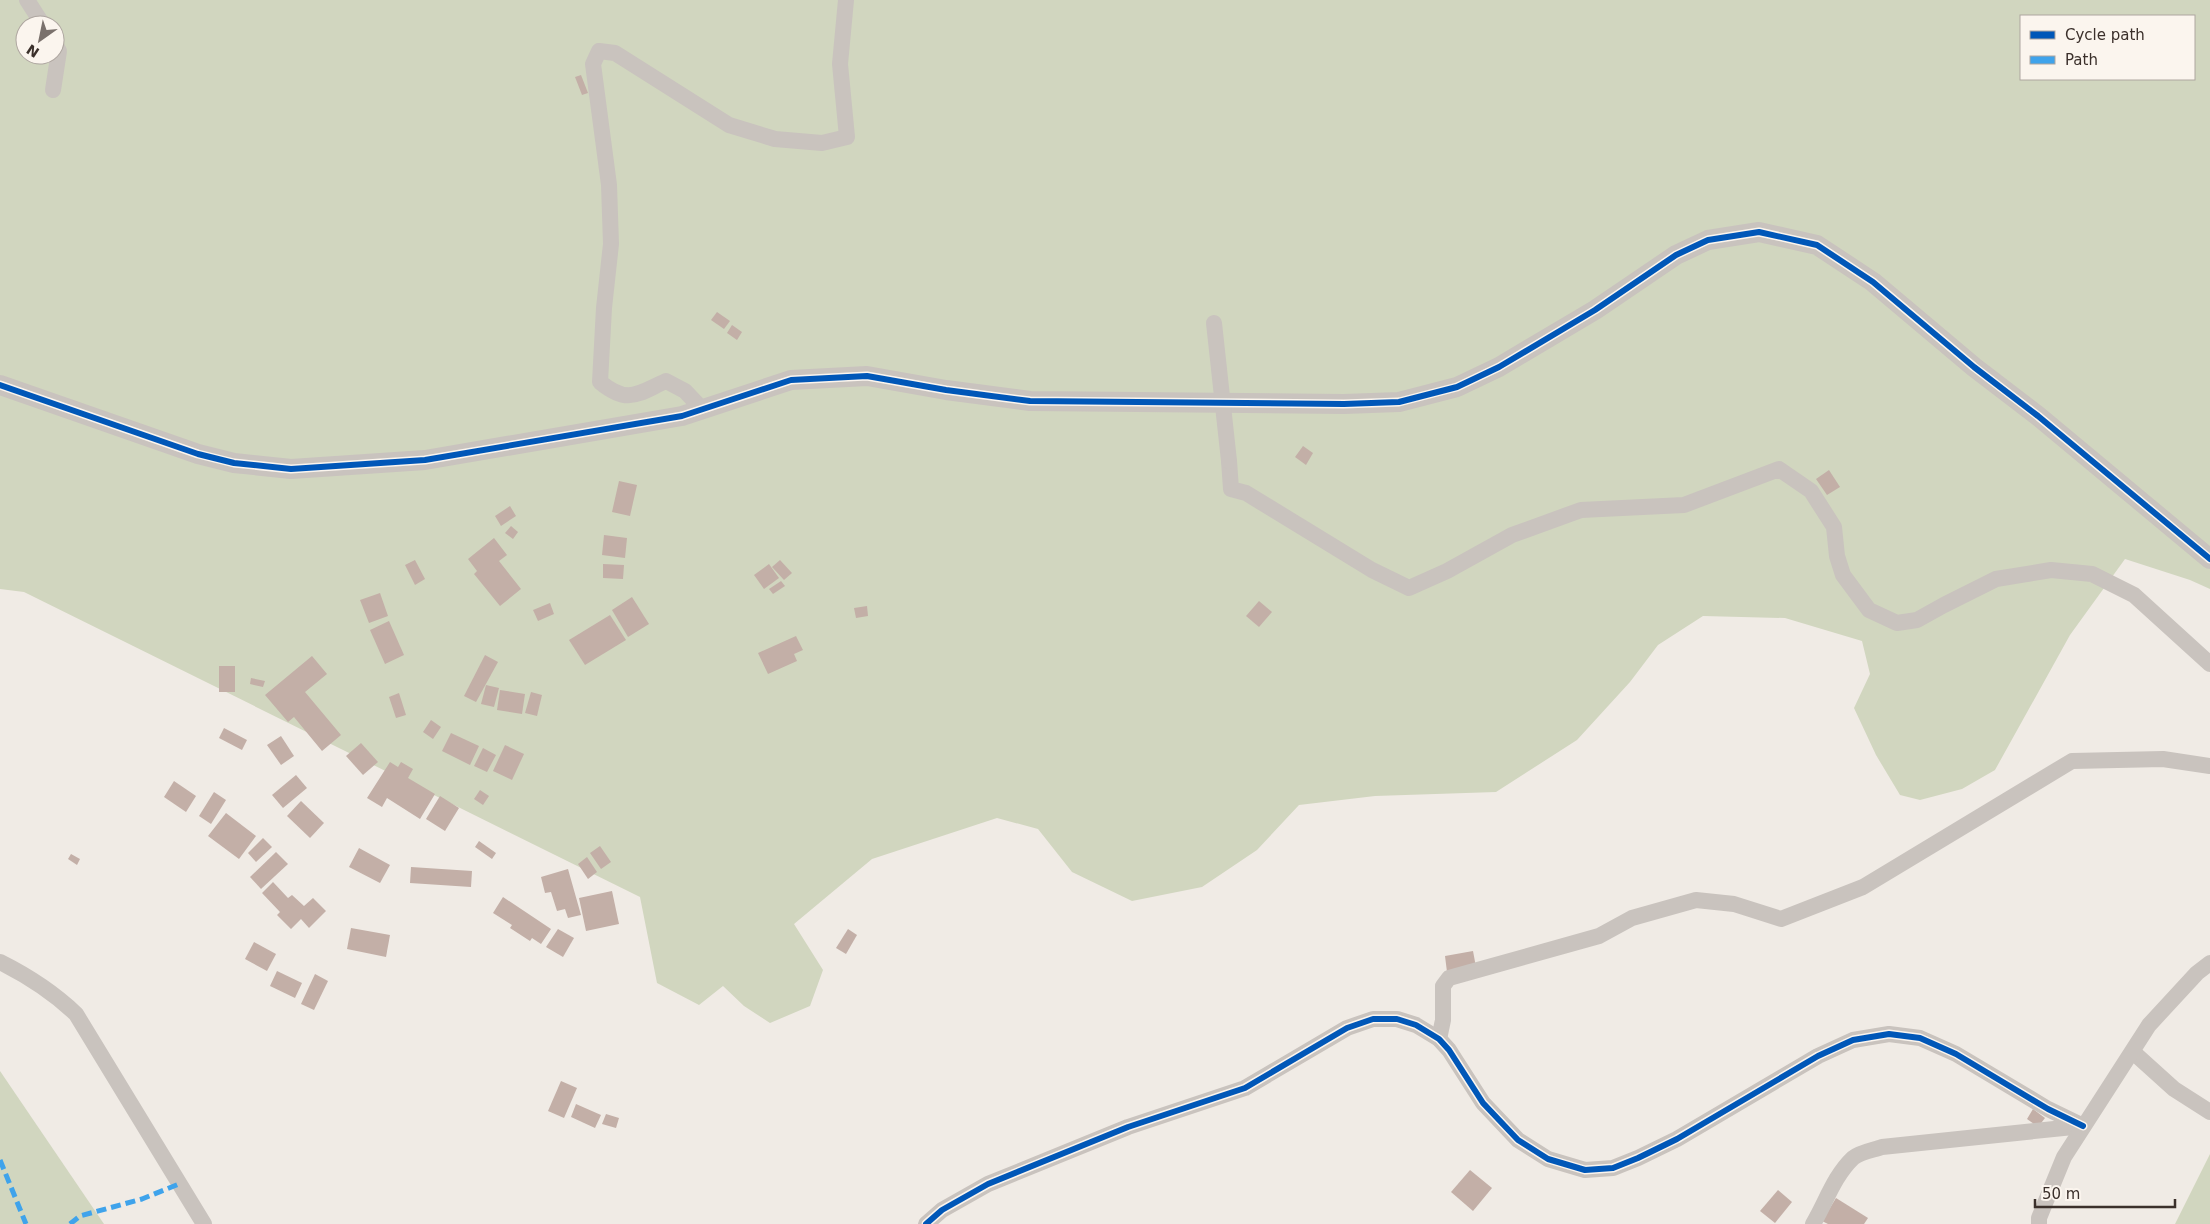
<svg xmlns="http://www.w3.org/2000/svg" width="2210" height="1224" viewBox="0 0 2210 1224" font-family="'DejaVu Sans',sans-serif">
<rect width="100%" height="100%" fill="#f0ebe5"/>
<g fill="#d1d6bf" fill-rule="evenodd">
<path d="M0,0H2210V589L2190,580L2125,559L2070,635L1995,770L1962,789L1920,800L1900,795L1876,755L1854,708L1870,674L1862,641L1785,618L1703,616L1658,645L1630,682L1577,740L1496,792L1375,796L1299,805L1257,850L1202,887L1132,901L1072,872L1038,829L997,818L872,859L794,924L823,970L810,1006L770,1023L744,1006L723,986L699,1005L657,983L640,897L24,592L0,589ZM2021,16H2194V79H2021ZM25,25H55V55H25Z"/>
<path d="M0,1071L104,1224H0Z"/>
<path d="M2210,1154V1224H2175Z"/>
</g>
<g fill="#c3afa7">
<path d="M581,75L588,93L582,95L575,77Z"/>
<path d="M717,312L730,321L724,329L711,320Z"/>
<path d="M732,325L742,332L737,340L727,333Z"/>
<path d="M1303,446L1313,453L1306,465L1295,457Z"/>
<path d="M1829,470L1840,487L1827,495L1816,479Z"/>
<path d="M619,481L637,485L630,516L612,512Z"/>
<path d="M510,506L516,516L501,526L495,516Z"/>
<path d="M511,526L518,532L513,539L505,533Z"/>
<path d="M604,535L627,538L625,558L602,555Z"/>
<path d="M494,538L507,555L499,561L521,589L500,606L474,574L477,571L468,559Z"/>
<path d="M415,560L425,579L415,585L405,565Z"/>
<path d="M780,560L792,573L784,580L772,567Z"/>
<path d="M603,564L624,565L623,579L603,578Z"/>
<path d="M769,564L779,578L764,589L754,575Z"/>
<path d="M781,581L785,586L773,594L769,589Z"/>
<path d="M380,593L388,616L369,623L360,600Z"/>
<path d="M632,597L649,624L628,637L612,610Z"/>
<path d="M1259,601L1272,612L1259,627L1246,616Z"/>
<path d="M550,603L554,614L538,621L533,610Z"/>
<path d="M867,606L868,616L856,618L854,608Z"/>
<path d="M610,615L626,640L585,665L569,640Z"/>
<path d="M389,621L404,655L385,664L370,630Z"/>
<path d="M796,636L803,650L794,654L797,661L768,674L758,653Z"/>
<path d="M485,655L498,662L476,702L464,696Z"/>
<path d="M312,656L327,674L305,692L341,735L322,751L294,717L288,722L265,695Z"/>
<rect x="219" y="666" width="16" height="26"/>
<path d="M251,678L265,681L263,687L250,684Z"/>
<path d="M486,685L499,688L494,707L481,704Z"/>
<path d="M500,690L525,694L522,714L497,710Z"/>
<path d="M531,692L542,695L537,716L525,713Z"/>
<path d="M399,693L406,715L396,718L389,697Z"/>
<path d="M431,720L441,727L433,739L423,732Z"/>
<path d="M224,728L247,740L242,750L219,738Z"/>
<path d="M451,733L479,746L470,765L442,751Z"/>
<path d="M281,736L294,756L281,765L267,745Z"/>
<path d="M361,743L378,762L363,775L346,756Z"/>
<path d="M505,745L524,754L512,780L493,771Z"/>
<path d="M483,748L496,755L487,772L474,766Z"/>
<path d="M390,762L398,767L401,762L413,769L408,778L435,794L420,819L387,798L382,807L367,798Z"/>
<path d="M296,775L307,788L283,808L272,795Z"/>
<path d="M174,781L196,796L186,812L164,797Z"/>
<path d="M480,790L489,796L483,805L474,799Z"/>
<path d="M214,792L226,800L211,824L199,816Z"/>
<path d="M440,796L459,808L445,831L426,819Z"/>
<path d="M301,801L324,823L310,838L287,816Z"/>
<path d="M226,813L256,836L239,859L208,836Z"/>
<path d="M263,838L272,847L256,862L248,853Z"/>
<path d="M479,841L496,853L492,859L475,847Z"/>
<path d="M600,846L611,862L601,869L590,853Z"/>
<path d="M359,848L390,865L380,883L349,867Z"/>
<path d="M276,852L288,864L261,889L250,877Z"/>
<path d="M71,854L80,859L77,865L68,859Z"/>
<path d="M587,857L597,872L588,879L578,864Z"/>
<path d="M411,867L472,871L471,887L410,883Z"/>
<path d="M568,869L581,915L568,918L565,909L557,911L551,892L545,893L541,877Z"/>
<path d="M273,882L288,898L292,895L304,906L313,898L326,911L309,928L301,919L291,929L277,915L280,912L262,893Z"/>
<path d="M612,891L619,924L586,931L579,898Z"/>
<path d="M503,897L551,929L541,944L532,938L530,941L510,928L512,925L493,913Z"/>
<path d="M351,928L390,935L386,957L347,949Z"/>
<path d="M558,929L574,938L563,957L546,947Z"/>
<path d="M848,929L857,935L846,954L836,948Z"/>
<path d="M254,942L276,954L267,971L245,959Z"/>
<path d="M1473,951L1476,967L1447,972L1445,956Z"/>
<path d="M277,971L302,983L295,998L270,986Z"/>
<path d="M315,974L328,981L314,1010L301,1004Z"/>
<path d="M561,1081L577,1088L564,1118L548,1111Z"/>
<path d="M576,1104L601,1115L595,1128L571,1117Z"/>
<path d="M2033,1109L2045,1118L2038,1127L2027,1119Z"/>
<path d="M606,1114L619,1118L616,1128L602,1124Z"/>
<path d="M1470,1170L1492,1188L1473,1211L1451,1192Z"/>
<path d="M1778,1190L1792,1202L1775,1223L1760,1211Z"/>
<path d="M1836,1198L1868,1218L1864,1224H1828L1822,1221Z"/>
</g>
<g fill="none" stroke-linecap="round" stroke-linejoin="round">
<g stroke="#c9c3be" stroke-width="16">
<path d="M27,0L43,25"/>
<path d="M53,90L59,51L55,45"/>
<path d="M701,408L685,391L666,381C637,394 628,405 600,382L604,308L611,244L609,185L593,64L599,51L615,53L729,125L775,139L822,143L847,137L840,64L846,0"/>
<path d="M1229,461L1231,489L1246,493L1372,570L1409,588L1447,571L1512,535L1581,510L1684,505L1779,469L1811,491L1834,527L1837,556L1843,575L1869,610L1897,623L1917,620L1944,605L1996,579L2051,570L2092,574L2134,595L2210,664"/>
<path d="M0,962C28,976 53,992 76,1014L204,1224"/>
<path d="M1439,1039L1443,1020V986L1449,978L1599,936L1632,918L1696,900L1734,904L1781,919L1863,887L2072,761L2163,759L2210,766"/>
<path d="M2133,1052L2174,1089L2210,1112"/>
<path d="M926,1224L942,1210L988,1184L1128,1127L1245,1088L1347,1028L1373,1019H1397L1416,1025L1439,1039L1449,1050L1483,1103L1518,1140L1548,1159L1585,1170L1613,1168L1638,1158L1677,1139L1818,1056L1853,1040L1889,1034L1920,1038L1956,1054L2048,1109L2083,1126"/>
<path d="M1813,1224C1826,1202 1834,1176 1853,1158C1860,1152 1874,1150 1882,1147L2083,1126"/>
<path d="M2039,1224V1218L2064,1157L2149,1025L2197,973L2210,963"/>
</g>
<path stroke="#c9c3be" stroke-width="20" d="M0,385L198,454L234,463L291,469L425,460L682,416L791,380L867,376L946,390L1030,401L1344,404L1399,402L1457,387L1499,367L1595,310L1676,255L1708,240L1759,232L1817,245L1873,282L1974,367L2038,416L2210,559"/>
<path stroke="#c9c3be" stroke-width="16" d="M1214,323L1229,461"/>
<g stroke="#3fa3eb" stroke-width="5" stroke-dasharray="10 5" stroke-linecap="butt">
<path d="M0,1160L26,1224"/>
<path d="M70,1224L80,1216L142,1199L179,1184"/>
</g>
<g stroke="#fbf5ee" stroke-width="9">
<g id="cycleway">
<path d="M0,385L198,454L234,463L291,469L425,460L682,416L791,380L867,376L946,390L1030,401L1344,404L1399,402L1457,387L1499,367L1595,310L1676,255L1708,240L1759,232L1817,245L1873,282L1974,367L2038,416L2210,559"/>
<path d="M926,1224L942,1210L988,1184L1128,1127L1245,1088L1347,1028L1373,1019H1397L1416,1025L1439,1039L1449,1050L1483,1103L1518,1140L1548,1159L1585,1170L1613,1168L1638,1158L1677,1139L1818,1056L1853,1040L1889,1034L1920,1038L1956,1054L2048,1109L2083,1126"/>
</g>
</g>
<use href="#cycleway" stroke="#0057b8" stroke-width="6"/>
</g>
<rect x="2020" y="15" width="175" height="65" fill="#fbf5ee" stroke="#aea6a0"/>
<rect x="2030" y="31" width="25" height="8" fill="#0057b8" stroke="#aea6a0"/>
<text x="2065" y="40" font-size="15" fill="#3b302b">Cycle path</text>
<rect x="2030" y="56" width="25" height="8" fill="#3fa3eb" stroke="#aea6a0"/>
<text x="2065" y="65" font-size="15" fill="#3b302b">Path</text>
<g transform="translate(40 40) rotate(213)"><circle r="24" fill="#fbf5ee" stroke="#aea6a0"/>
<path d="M0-4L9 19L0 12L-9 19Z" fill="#7a716c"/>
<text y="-8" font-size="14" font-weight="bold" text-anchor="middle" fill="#3b302b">N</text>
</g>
<path d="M2035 1199v8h140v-8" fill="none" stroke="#3b302b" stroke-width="2.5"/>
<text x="2042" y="1199" font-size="15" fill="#3b302b" stroke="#fbf5ee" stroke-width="4" paint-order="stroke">50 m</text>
</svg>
